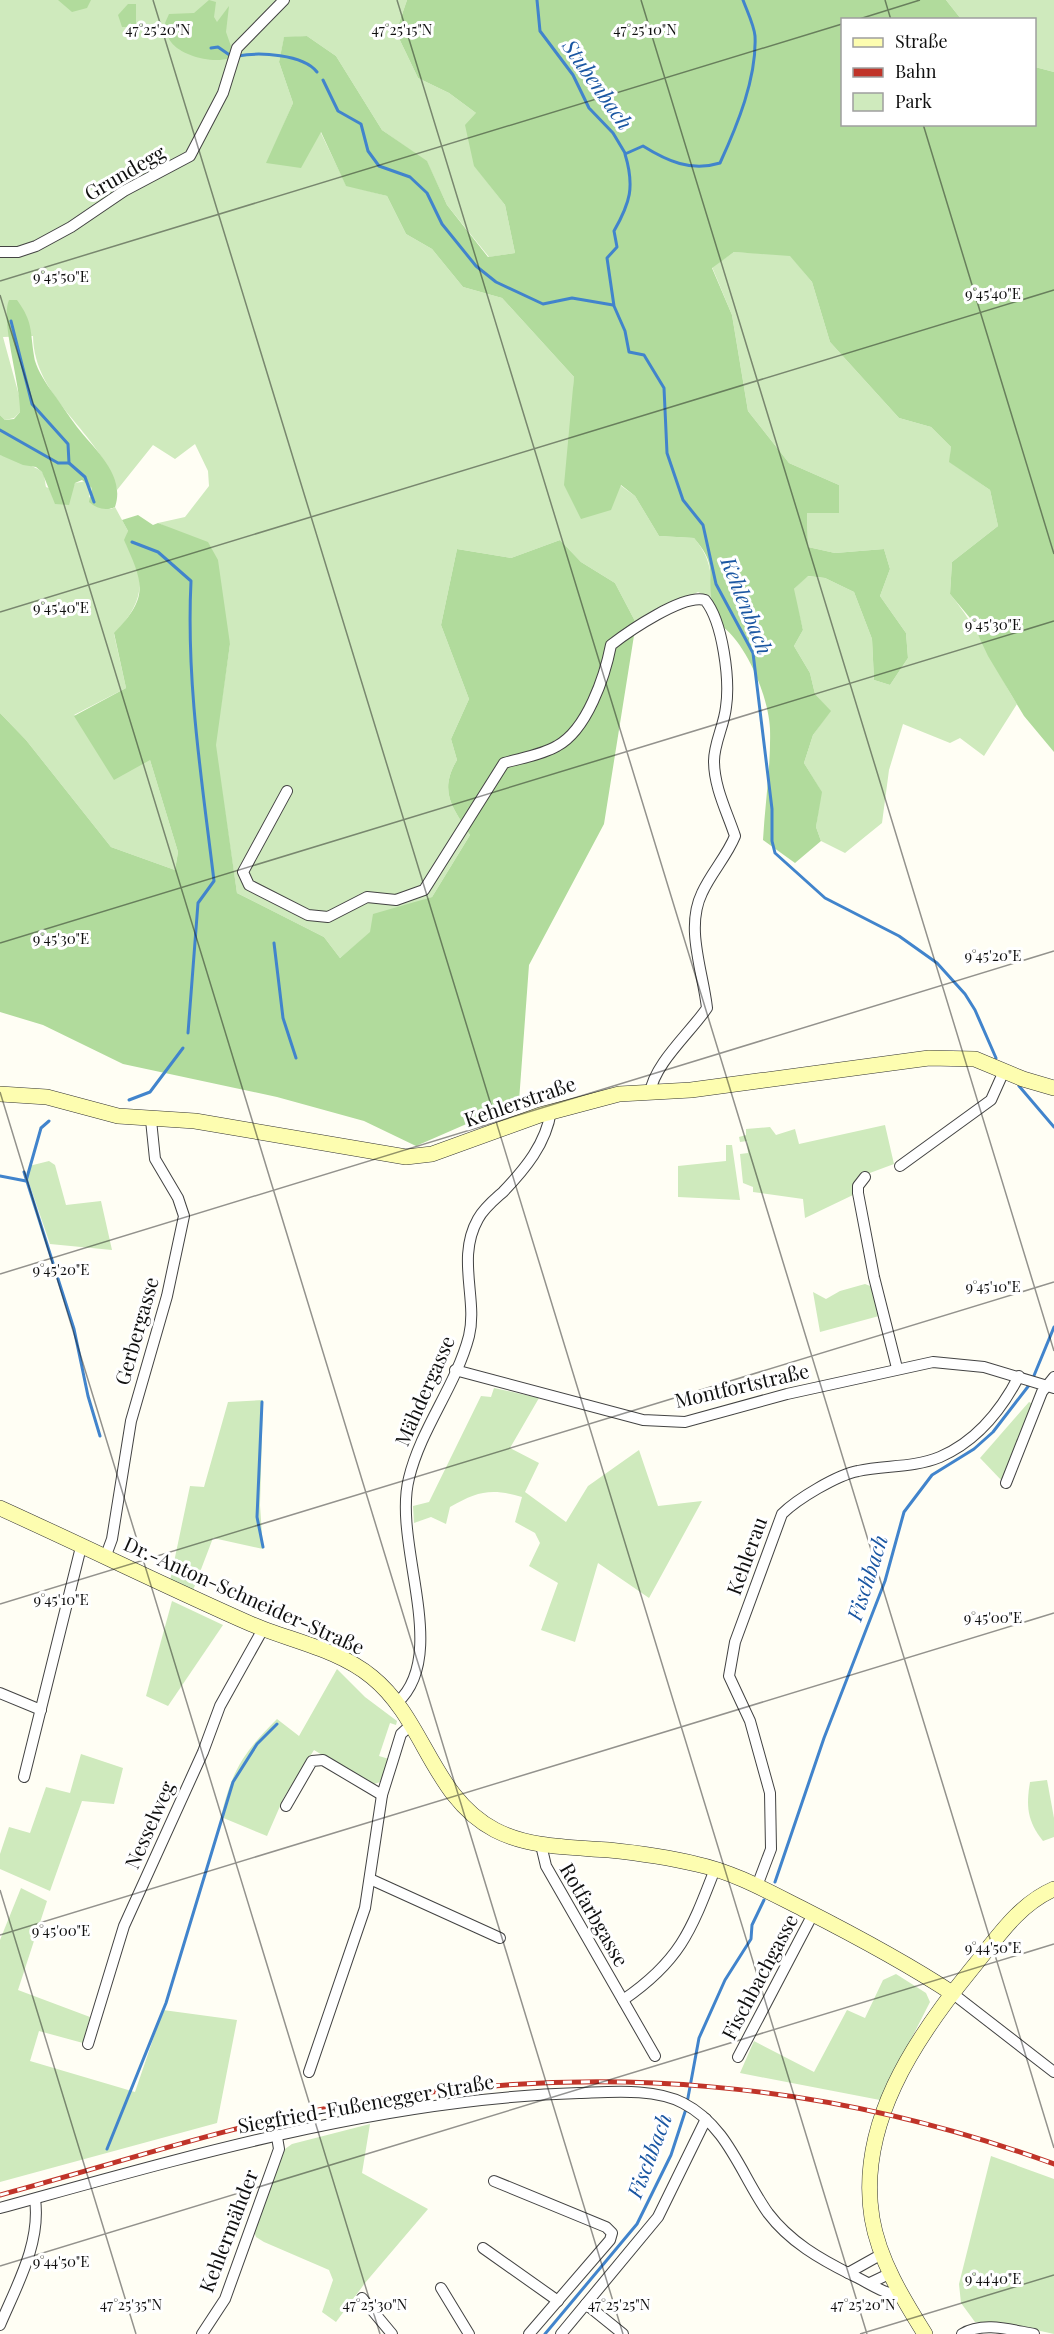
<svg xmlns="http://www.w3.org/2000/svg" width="1054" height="2334" viewBox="0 0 1054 2334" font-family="'Playfair Display',serif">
<rect width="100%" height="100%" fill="#fffef4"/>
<g fill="#cfeabd">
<path d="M0,0H407L396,32L418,78L449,93L476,113L474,165L505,205L515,253L489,257L447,205L427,162L382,130L336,56L307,36L284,38L279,62L293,103L267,163L320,131L346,185L387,196L406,234L432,249L463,287L502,298L574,377L572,416L620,485L635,496L659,536L694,538C711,558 712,574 711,598L698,592L636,623L615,583L581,562L560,540L511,558L457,549L441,625L469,699L451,739L457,760C438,792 453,808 470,835L432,897L412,904L371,932L340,958L324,937L237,893L215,745L230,644L178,532L158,523L185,517L209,486L208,471L195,444L175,459L153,445L117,490C101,432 34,400 33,336L3,337L20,399V412L14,418L5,420L0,415Z"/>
<path d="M946,0H1054V72L1035,67L1034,20L961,19Z"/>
<path d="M734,252L790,255L812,282L830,342L899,418L931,427L951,447L950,462L990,490L998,526L952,562L950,594C977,626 994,667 1017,704L984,756L960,738L950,743L903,724L889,770L882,823L845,853L821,841L816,827L821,791L804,763L813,735L830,711L815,694L810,673L794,646L803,630L793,590L807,576L825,578L854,592L872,639L874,680L890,685L908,658L906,633L880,596L890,569L884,549L835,553L808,547L807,513L839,485L789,463L748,411L732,315L712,267Z"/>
<path d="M0,455C6,456 40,468 42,472C45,475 45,483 46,487L69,496L75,483L87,481L92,488L89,497L111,509L115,507L128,531L126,544C149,579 142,605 114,634L126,688L74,715L150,760L178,852L175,870L111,847L26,740L0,713Z"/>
<path d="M885,1125L894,1164L859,1177L853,1195L805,1218L803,1199L753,1192V1187L743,1183L740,1154L748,1153L747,1141L740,1142L739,1137L746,1135V1129L770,1127L776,1135L795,1129L799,1144Z"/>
<path d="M726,1145H732L740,1200L678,1197V1166L726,1161Z"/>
<path d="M49,1161L55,1165L66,1205L101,1201L112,1250L50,1244L27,1177L29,1166Z"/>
<path d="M865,1284L873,1287L879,1316L820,1332L813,1292L826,1299L840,1291Z"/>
<path d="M494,1388L539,1398L510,1448L539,1463L525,1492L566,1522L588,1486L639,1450L658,1506L702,1501L649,1598L598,1563L575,1642L541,1630L558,1583L529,1566L540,1543L535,1533L515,1522L522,1497C491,1488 478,1491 450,1507L446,1524L431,1517L414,1523L413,1506L429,1502L481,1396L491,1397Z"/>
<path d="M263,1400L260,1505L263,1549L213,1538L192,1593L170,1581L190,1486L204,1487L228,1402Z"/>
<path d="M1029,1402L1035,1405L1003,1482L980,1458Z"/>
<path d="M172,1601L223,1625L168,1706L146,1696Z"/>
<path d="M337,1669L365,1697L397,1721L396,1725L390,1723L379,1756L389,1759L380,1782L371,1785L314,1750L284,1797L267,1836L221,1817C232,1770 243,1753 277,1719L299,1736Z"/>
<path d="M81,1754L123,1768L114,1804L82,1801L50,1891L0,1869V1854L9,1827L30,1833L46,1787L70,1793Z"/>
<path d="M1047,1780L1054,1818V1837L1043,1841C1027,1821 1026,1806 1030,1782Z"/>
<path d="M21,1888L47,1901L18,1990L90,2017L83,2043L39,2031L30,2061L135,2092L163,2010L237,2020L217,2123L0,2182V1940Z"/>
<path d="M896,1974L926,1993L930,2002L880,2100L740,2073L754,2041L814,2072L847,2010L865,2018L883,1980Z"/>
<path d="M370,2124L362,2173L428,2209L365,2283L336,2322L322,2312L333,2280L329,2270L264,2242L256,2237L254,2231L285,2149L292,2144Z"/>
<path d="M991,2156L1054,2179V2334L1000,2322H975L961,2303L959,2284Z"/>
</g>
<g fill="#b1db9c">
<path d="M58,0H91L87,8L72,12Z"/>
<path d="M209,0L216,2L214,17L217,22L229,6L226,32L232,49L229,58C214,64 181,56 171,42C167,37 166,29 165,23L169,14L194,13Z"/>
<path d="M407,0H946L961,19L842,20V124H1034L1035,67L1054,72V752L1024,716L988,656L970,618L950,594L952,562L998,526L990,490L949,462L951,447L931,427L899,418L830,342L812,282L790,256L734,252L712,268L732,315L748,411L789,463L839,485V513H807L808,547L835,553L884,549L890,569L880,596L906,633L908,658L890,685L874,680L872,639L854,592L825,578L808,576L794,589L803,630L794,646L810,673L815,694L831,711L813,735L804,763L822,792L816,827L821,841L795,863L763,840C765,804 771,766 770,729C769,698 746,641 719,624C716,616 711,606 711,596C709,568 715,563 694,538L659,536L635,496L621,485L611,510L581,519L564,485L574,377L502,298L463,287L432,249L406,234L387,196L346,186L321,132L301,168L266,163L293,103L279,62L284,37L307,36L336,56L382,130L427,161L447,205L488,257L515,253L505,205L474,166L465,125L476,113L449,93L418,78L396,32Z"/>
<path d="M128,4H136V27H122L118,15Z"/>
<path d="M9,300H17C33,322 30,330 34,356C35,366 44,380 50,389C59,401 68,415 77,427C94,449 126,475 115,507C106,511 97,509 89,502L92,488L82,480L75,483L69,505L55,504L42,472L36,467L23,465L0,455V415L5,420L14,419L20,412C21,386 0,320 9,300Z"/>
<path d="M138,515L153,525L158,523L208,542L218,560L230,644L216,745L237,893L324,937L340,958L370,932L373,914L432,897L470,835C453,808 438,792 457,760L451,739L469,699L441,625L457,549L511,558L560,540L581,562L615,583L636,623L604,824L529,965L519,1101L416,1146L364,1121L277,1097L123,1064L43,1025L0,1012V713L26,740L111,847L175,870L178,852L150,760L114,780L74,716L126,688L114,633C150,596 143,583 124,540L128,531L122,520Z"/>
</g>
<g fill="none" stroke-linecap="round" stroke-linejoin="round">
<g stroke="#4184cc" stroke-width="3">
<path d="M537,0L540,31L573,75L589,108L613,133L625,153"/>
<path d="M743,0C747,11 754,25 755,36C757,78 737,126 720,163C691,172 667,161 643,146L625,154C635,187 630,203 614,231L617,247L607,258L614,306L625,331L629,352L644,355L664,388L667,453L683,500L703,525L716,584L753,653L772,809V841L775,853L825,898L899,936L937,963L965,994L975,1010L996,1058"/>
<path d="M211,48L218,47L231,56"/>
<path d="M238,56C259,52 303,54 317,72"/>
<path d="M323,80L338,111L361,124L368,151L379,166L410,177L427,193L442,224L476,266L496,282L543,304L572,298L613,305"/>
<path d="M11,321L32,404L68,444L69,463"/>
<path d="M0,430L58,463H69L85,477L94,502"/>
<path d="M132,542L158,552L191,581C186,682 202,781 214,881L198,903L188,1033"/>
<path d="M274,943L283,1018L296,1058"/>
<path d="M1019,1086L1054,1127"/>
<path d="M129,1100L150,1092L183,1048"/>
<path d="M24,1172L74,1329L88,1396L100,1436"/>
<path d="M0,1176L26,1181L41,1128L49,1121"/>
<path d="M1033,1378L1054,1327"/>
<path d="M262,1402L257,1517L263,1547"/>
<path d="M775,1882L824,1738L885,1581L904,1512L932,1475L974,1449L993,1432L1030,1384"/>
<path d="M687,2103L699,2038L725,1980L751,1939L752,1925L764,1900"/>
<path d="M107,2149L166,2003L233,1782L257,1744L277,1724"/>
<path d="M545,2334L637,2224L671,2155L686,2109"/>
</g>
<g stroke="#434343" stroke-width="12">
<g id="street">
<path d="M0,252H18L36,246L71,227L124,191L190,156L223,93L237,48L284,0"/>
<path d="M287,791L243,872L249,885L308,915L328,917L367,897L396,900L424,890L504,763C521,758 542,755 557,746C587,730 605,676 611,645C629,631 683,594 705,600C723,622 730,680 726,707C724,726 714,743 714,761C714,787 727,812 735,836C727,856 711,873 702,893C685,928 703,971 707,1008C690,1033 654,1064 650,1093"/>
<path d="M900,1166L991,1100L1004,1071"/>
<path d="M865,1177L858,1186V1193L874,1277L897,1368"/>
<path d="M455,1370L643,1420L685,1422L787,1394L933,1362L984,1367L1054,1388"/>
<path d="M1006,1483L1042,1392L1054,1377"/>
<path d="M105,1558L112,1539L131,1421L167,1296L184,1216L178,1198L155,1159L151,1120"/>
<path d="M0,1693L41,1710"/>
<path d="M397,1703C451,1654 392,1544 409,1478C421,1428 456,1386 469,1336C478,1299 456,1258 478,1219C484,1208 494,1200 503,1192C525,1169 546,1144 551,1111"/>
<path d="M24,1777L81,1547"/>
<path d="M286,1806L312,1761L323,1760L382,1795"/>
<path d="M541,1845L546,1866L655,2056"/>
<path d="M370,1879L500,1938"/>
<path d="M757,1886L771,1849L770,1793L750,1721L729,1676L735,1642L782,1514C797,1499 837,1475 858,1471C885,1465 913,1468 940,1457C977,1441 1001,1411 1019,1376"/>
<path d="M952,1993L1054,2072"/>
<path d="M623,2000C680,1961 691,1931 715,1869"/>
<path d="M88,2044L124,1926L203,1752L220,1706L263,1629"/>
<path d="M738,2057L813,1914"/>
<path d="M309,2072L365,1908L382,1795L393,1760L401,1734L412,1724"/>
<path d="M494,2181L606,2227L612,2233L610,2240L529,2334"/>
<path d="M0,2208C189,2156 382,2099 579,2093C612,2092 654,2088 683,2103C728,2126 741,2175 768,2213C790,2242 820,2259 852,2275C868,2282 884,2295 902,2295"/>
<path d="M483,2248L558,2301"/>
<path d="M848,2273L882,2254"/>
<path d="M870,2283L891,2273"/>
<path d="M441,2288L469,2334"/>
<path d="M362,2298L392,2334"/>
<path d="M586,2304L623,2334"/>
<path d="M0,2325C17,2285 41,2243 35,2199"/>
<path d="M202,2334L225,2299L274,2163L279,2149L277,2137"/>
<path d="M561,2334L658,2217L706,2119"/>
<path d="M962,2334C983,2321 1011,2330 1034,2334"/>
</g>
</g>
<g stroke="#323232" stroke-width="16">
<g id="secondary">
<path d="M0,1094L47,1097L118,1116L195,1121L406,1157L432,1154L540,1115L619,1094L691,1090L929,1058L975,1059L1023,1079L1054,1088"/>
<path d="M0,1508C84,1546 167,1587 251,1624C291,1641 338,1649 372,1677C425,1720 432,1797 495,1830C530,1848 571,1847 609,1850C638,1853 667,1857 696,1864C734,1872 769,1892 803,1909C854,1935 905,1962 952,1993"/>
<path d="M925,2334C903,2299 879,2260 872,2218C857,2125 914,2040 970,1971C995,1941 1017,1905 1054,1889"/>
</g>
</g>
<use href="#street" stroke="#fff" stroke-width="10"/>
<use href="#secondary" stroke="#fdfdb0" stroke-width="15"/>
<g stroke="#c03429" stroke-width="5">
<path id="rail" d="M0,2195C119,2163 239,2122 362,2102C599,2062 827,2081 1054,2164"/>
</g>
<use href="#rail" stroke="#fff" stroke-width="3" stroke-dasharray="9" stroke-linecap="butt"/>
</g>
<path fill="none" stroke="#101010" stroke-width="1.5" stroke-opacity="0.45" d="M153,0L867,2334M397,0L1054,2148M641,0L1054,1351M885,0L891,20M856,20L920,0M923,124L1054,554M0,281L842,24M0,295L623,2334M0,612L1054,290M0,943L1054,621M0,1092L380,2334M0,1274L1054,951M0,1604L1054,1282M0,1890L136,2334M0,1935L1054,1613M0,2266L1054,1944M860,2334L1054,2275"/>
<g text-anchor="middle" stroke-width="6" stroke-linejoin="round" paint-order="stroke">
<g font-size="20" fill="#101010" stroke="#fff">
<text transform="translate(125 173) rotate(-30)" y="7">Grundegg</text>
<text transform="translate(520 1102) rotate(-19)" y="7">Kehlerstraße</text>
<text transform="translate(137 1331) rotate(-74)" y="7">Gerbergasse</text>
<text transform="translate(742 1386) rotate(-13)" y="7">Montfortstraße</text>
<text transform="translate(425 1391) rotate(-66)" y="7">Mähdergasse</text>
<text transform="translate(747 1556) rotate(-70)" y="7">Kehlerau</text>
<text transform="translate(244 1596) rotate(24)" y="7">Dr.-Anton-Schneider-Straße</text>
<text transform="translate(150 1825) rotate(-66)" y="7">Nesselweg</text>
<text transform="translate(594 1915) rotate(60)" y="7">Rotfarbgasse</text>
<text transform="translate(760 1977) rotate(-62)" y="7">Fischbachgasse</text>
<text transform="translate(366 2104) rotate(-10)" y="7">Siegfried-Fußenegger Straße</text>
<text transform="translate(229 2231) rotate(-69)" y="7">Kehlermähder</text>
</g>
<g font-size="21" font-style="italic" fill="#1a56a2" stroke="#fff">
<text transform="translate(597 85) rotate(55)" y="7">Stubenbach</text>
<text transform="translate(746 606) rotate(68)" y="7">Kehlenbach</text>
<text transform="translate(868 1578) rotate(-72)" y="7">Fischbach</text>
<text transform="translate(650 2156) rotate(-69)" y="7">Fischbach</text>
</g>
</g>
<g font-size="15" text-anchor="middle" fill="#101010" stroke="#fff" stroke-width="6" stroke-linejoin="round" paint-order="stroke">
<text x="158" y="35">47°25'20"N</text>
<text x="402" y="35">47°25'15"N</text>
<text x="645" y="35">47°25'10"N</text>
<text x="61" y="282">9°45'50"E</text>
<text x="993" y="299">9°45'40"E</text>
<text x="61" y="613">9°45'40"E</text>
<text x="993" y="630">9°45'30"E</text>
<text x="61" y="944">9°45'30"E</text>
<text x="993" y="961">9°45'20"E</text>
<text x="61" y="1275">9°45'20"E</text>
<text x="993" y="1292">9°45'10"E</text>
<text x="61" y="1605">9°45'10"E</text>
<text x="993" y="1623">9°45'00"E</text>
<text x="61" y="1936">9°45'00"E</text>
<text x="993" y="1953">9°44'50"E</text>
<text x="61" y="2267">9°44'50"E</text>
<text x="993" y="2284">9°44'40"E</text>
<text x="131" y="2310">47°25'35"N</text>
<text x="375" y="2310">47°25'30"N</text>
<text x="619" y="2310">47°25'25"N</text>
<text x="863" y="2310">47°25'20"N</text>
</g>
<rect x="841" y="18" width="195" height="108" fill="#ffffff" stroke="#9f9f9f" stroke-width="1.5"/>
<rect x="853" y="38" width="30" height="9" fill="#fdfdb0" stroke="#9f9f9f" stroke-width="1.5"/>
<text x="895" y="48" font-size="18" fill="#101010">Straße</text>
<rect x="853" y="68" width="30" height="9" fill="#c03429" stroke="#9f9f9f" stroke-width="1.5"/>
<text x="895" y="78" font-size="18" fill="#101010">Bahn</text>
<rect x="853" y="93" width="30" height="18" fill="#cfeabd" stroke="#9f9f9f" stroke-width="1.5"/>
<text x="895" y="108" font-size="18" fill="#101010">Park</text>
</svg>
